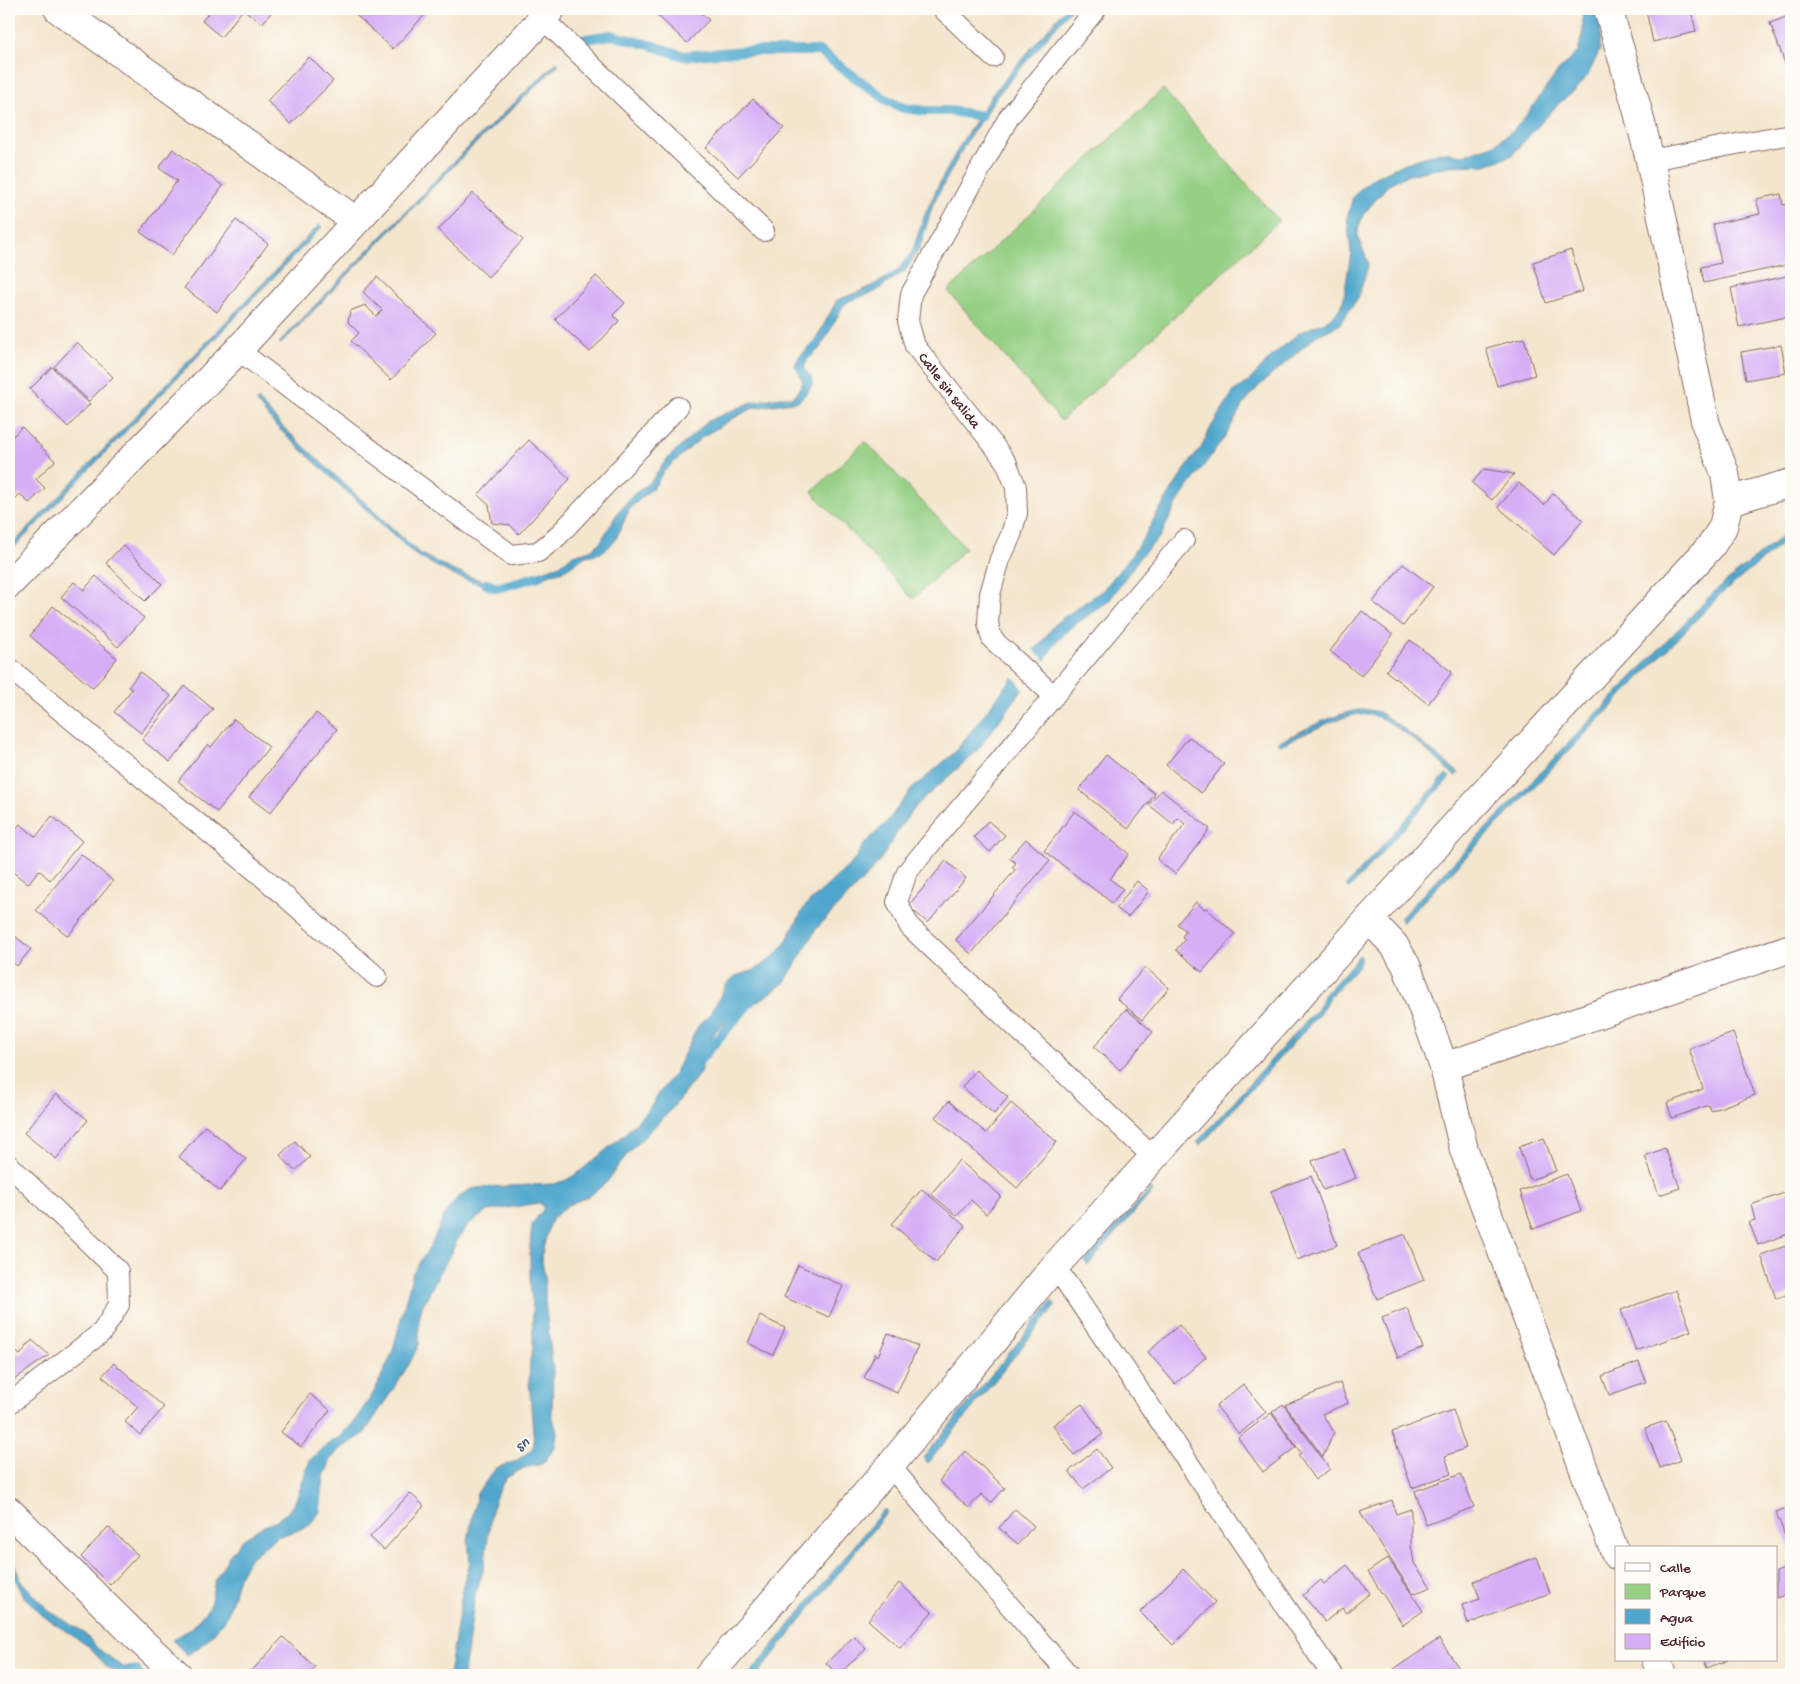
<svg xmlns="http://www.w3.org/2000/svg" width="1800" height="1684" viewBox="0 0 1800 1684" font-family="'Gochi Hand',sans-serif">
<rect width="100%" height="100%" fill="#fdfcf7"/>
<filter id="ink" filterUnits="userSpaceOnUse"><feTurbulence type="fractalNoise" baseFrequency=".02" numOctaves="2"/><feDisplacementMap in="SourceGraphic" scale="10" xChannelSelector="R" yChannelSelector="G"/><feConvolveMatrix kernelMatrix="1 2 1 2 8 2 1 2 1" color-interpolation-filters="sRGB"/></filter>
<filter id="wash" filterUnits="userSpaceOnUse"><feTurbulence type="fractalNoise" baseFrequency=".0096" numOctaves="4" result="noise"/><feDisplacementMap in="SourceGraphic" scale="20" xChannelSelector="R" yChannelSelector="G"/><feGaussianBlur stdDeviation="1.12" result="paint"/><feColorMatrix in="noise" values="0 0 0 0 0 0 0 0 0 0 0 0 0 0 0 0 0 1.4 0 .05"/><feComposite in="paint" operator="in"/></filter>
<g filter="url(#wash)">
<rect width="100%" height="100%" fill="#f4e6cd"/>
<g fill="#95d085" stroke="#707858">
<path d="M1163,89L1279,221L1061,421L948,291Z"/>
<path d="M865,441L966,548L913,599L812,492Z"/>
</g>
<g fill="#50a7cd" stroke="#4d637c">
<path d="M1065,9H1071L997,96L967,141L933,204L920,247L906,270L875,292L849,301L843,306L821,347L807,360L804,368L807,373L812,377L813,383L808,392L799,401L753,408L734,418L702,437L663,472L655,486L630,508L615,541L601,553L586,556L561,572L551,574L528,583L524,577L560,565L571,556L590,550L600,543L618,512L633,495L651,481L667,459L708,421L752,402L780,397H794L803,382L795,365L799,357L815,341L837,300L861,291L883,280L897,271L912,252L925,214L940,182L964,138L993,93Z"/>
<path d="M1580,9H1596L1601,26L1600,50L1588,75L1576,90L1558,104L1511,156L1486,165L1448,166L1405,176L1389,184L1363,215L1358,230V238L1367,259L1368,266L1358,298L1348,312L1339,325L1316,336L1258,387L1242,406L1226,435L1179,500L1160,537L1140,557L1109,601L1070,628L1054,645L1044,661L1027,654L1038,647L1056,623L1103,590L1131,556L1144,537L1155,517L1191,460L1201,448L1211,427L1234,391L1249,381L1273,355L1300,332L1325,322L1337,312L1343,303L1351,252L1347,218L1353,197L1360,189L1373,178L1403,164L1440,152L1464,155L1495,144L1511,132L1522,121L1559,70L1578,52L1583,31V18Z"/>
<path d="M557,62L559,64L468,151L281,344L279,343L466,149Z"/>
<path d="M319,225L322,227L9,553V548Z"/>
<path d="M258,399L282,426L419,553L454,571L498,586L502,591L455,576L415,555L275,425L256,402Z"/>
<path d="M1791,529V536L1719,596L1402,923L1400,918L1715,591Z"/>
<path d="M1013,677L1023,689L976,752L917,805L900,827L886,852L870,873L817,928L785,982L768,995L730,1018L715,1032L708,1044L700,1073L670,1111L632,1149L617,1167L608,1181L590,1196L568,1205L553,1218L549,1225L541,1257L545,1276V1302L553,1371L552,1414L557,1433L555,1447L545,1461L542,1464L524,1468L506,1478L498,1492L492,1508L484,1568L475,1595L467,1654L463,1675H449L464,1582L470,1563L468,1540L477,1493L496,1468L516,1461L530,1451L534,1445L529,1381L530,1359L533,1349V1332L532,1300L530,1284V1245L532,1224L543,1210L544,1206L539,1203L488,1211L469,1224L460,1236L422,1306L419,1320V1345L408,1366L364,1434L340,1449L331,1459L324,1477L320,1512L309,1525L296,1531L276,1537L248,1560L239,1577L228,1614L214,1633L198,1648L187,1655L172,1640L192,1628L210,1606L215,1580L229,1556L240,1542L258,1529L277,1520L288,1512L296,1500L310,1460L322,1448L338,1438L353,1423L373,1394L392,1354L413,1272L430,1247L446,1212L458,1197L471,1189L485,1187L554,1184L566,1180L578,1173L624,1135L652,1105L656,1097L674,1074L698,1026L711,1013L726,985L735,976L755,970L772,958L783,947L805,906L853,862L864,844L886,823L912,789L955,752Z"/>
<path d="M1364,709L1379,712L1404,729L1459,773L1455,776C1434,758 1391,714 1364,714C1340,714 1303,736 1280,745L1277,742C1306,730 1333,713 1364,709Z"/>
<path d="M1446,774L1450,777L1349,889L1346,886Z"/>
<path d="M1359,955L1362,957L1358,966L1330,996L1322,1011L1200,1146L1197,1142L1317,1009L1325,994L1354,962Z"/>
<path d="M1151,1188L1153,1191L1088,1265L1084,1261Z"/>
<path d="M1052,1301L1056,1305L928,1463L923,1458Z"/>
<path d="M884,1509L888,1511L757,1675H749Z"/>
<path d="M9,1550L21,1581L49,1611L79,1629L89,1638L96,1647L123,1667L139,1666L143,1674L141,1675H120L107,1667L88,1646L43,1616L24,1597L9,1565Z"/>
</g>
<path fill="#f4e6cd" d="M1031,648L1046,662L1041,669H1038L1025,655V652Z"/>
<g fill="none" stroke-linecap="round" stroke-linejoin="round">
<g stroke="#50a7cd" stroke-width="10">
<path d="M586,39L611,35L650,45L684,56L744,51H819L885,99L903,108L926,111H951L981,116"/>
<path d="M486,584L497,588L539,576"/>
<path d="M697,1063L750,1002"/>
</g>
</g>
<g id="blocks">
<g fill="#d6aef6">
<path d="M212,9H239L242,11L221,37L202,21Z"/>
<path d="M243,9H274L262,24Z"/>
<path d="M362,9H430L393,49L356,15Z"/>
<path d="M655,9H697L709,20L687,43L653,11Z"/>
<path d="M1231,9H1251L1233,15Z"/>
<path d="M1649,9H1691L1696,32L1653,42L1646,10Z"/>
<path d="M1791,15V79L1770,23Z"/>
<path d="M309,57L333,81L291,124L267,101Z"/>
<path d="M753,99L784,128L738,177L706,148Z"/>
<path d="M173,149L223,186L172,255L140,232L177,181L159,168Z"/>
<path d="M473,193L523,240L488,277L438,230Z"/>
<path d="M1781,194L1783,205L1791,203V264L1704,283L1701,267L1721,263L1713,224L1760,214L1756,199Z"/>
<path d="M236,220L268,244L217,312L184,288Z"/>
<path d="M1571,250L1583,291L1546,303L1533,262Z"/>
<path d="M596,276L625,303L613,315L619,321L590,352L555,319Z"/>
<path d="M1787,276L1791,296V316L1739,327L1731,288Z"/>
<path d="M377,277L436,333L391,380L351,341L359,333L348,322L350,311L365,305L376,316L382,310L363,292Z"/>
<path d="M1524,338L1535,375L1497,386L1486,348Z"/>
<path d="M77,342L113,377L89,401L54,367Z"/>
<path d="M1781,345L1786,373L1746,380L1741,352Z"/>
<path d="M52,367L90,404L68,427L30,389Z"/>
<path d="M22,427L55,461L36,479L45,488L29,503L20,494L10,504L9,440Z"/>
<path d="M529,440L570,479L519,534L510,525L492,523L489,505L478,495Z"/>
<path d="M1484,469L1514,474L1492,500L1472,483Z"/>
<path d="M1519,483L1544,505L1553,494L1583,520L1554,555L1498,507Z"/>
<path d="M123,545L162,584L145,601L106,563Z"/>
<path d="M1403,564L1433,587L1403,626L1373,602Z"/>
<path d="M96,576L144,618L118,647L61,597L74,582L84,590Z"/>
<path d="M53,606L117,658L93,688L30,636Z"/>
<path d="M1362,611L1393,635L1361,676L1330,651Z"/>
<path d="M1410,640L1452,672L1428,704L1386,671Z"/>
<path d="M140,672L171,696L141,733L114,712L132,689L128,687Z"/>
<path d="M185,686L213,709L170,762L142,740Z"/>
<path d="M316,713L337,729L270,813L249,797Z"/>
<path d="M234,719L269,747L217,812L178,781L208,744L211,747Z"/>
<path d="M1189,737L1224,764L1201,793L1166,765Z"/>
<path d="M1106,755L1155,794L1128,829L1079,790Z"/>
<path d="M1161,790L1210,829L1175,874L1157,859L1185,824L1178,818L1173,824L1149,805Z"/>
<path d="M1075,811L1129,854L1110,879L1123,889L1112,903L1044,851Z"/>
<path d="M52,816L82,841L50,880L39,870L28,884L9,869V838L20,824L36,837Z"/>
<path d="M988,821L1005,835L990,852L974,837Z"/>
<path d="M1026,839L1050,860L971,954L956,940L1015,870L1012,867L1016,863L1009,858Z"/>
<path d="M81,854L113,881L68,936L36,910Z"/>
<path d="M946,861L966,878L928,923L908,906Z"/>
<path d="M1137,881L1149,891L1128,917L1116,908Z"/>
<path d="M1196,902L1204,909L1206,908L1235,934L1202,972L1176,950L1185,939L1182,937L1186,931L1177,924Z"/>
<path d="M11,933L31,949L17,966L9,959V935Z"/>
<path d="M1145,967L1169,988L1142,1020L1117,999Z"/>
<path d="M1126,1009L1153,1032L1120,1070L1094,1047Z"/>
<path d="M1733,1033L1755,1095L1711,1111L1709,1105L1672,1118L1667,1103L1703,1089L1689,1049Z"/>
<path d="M976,1070L1008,1097L994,1114L962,1087Z"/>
<path d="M56,1094L88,1120L56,1159L24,1133Z"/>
<path d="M949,1101L986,1133L1011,1103L1057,1142L1017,1188L935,1117Z"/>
<path d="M205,1126L246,1159L220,1191L179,1157Z"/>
<path d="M1544,1138L1556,1171L1530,1180L1519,1147Z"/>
<path d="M295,1141L310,1157L295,1171L280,1155Z"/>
<path d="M1665,1148L1680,1188L1659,1195L1645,1156Z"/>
<path d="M1344,1149L1356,1178L1323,1190L1312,1161Z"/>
<path d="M959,1160L1001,1196L986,1214L971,1200L957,1216L931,1194Z"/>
<path d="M1567,1174L1581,1211L1533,1229L1520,1191Z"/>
<path d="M1311,1176L1337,1245L1297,1260L1271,1191Z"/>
<path d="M922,1189L965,1226L936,1262L892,1224Z"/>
<path d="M1790,1191L1791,1233L1758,1245L1749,1222L1755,1220L1751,1205Z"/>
<path d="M1405,1234L1424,1280L1377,1299L1358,1253Z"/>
<path d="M1791,1244V1294L1776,1299L1761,1255Z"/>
<path d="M798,1265L843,1286L829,1317L784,1297Z"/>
<path d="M1676,1290L1691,1331L1636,1351L1621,1310Z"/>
<path d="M1407,1308L1423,1348L1398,1358L1382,1318Z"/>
<path d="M760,1316L785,1328L773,1355L748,1343Z"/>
<path d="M1179,1325L1206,1357L1175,1384L1148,1352Z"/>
<path d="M888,1333L918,1346L897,1393L864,1378L875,1354L878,1356Z"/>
<path d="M32,1340L49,1355L14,1380L9,1376V1346L20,1355Z"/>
<path d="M1639,1362L1646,1382L1609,1395L1602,1376Z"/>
<path d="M114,1363L164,1407L140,1435L125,1422L138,1407L102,1376Z"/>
<path d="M1340,1383L1348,1403L1322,1414L1334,1432L1323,1457L1285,1405Z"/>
<path d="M1243,1384L1266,1412L1239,1434L1216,1406Z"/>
<path d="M310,1394L330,1410L301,1447L281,1432Z"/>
<path d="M1082,1404L1103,1434L1074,1455L1053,1425Z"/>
<path d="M1283,1404L1330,1469L1315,1480L1298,1455L1301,1453L1272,1412Z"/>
<path d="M1453,1410L1466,1448L1445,1456L1451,1474L1412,1488L1392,1432Z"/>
<path d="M1271,1413L1296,1447L1263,1472L1238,1438Z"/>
<path d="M1666,1421L1681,1460L1660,1468L1645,1428Z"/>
<path d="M1097,1449L1111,1468L1083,1489L1069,1471Z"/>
<path d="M965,1451L1005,1488L991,1503L981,1494L969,1508L939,1481Z"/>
<path d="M1461,1474L1474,1507L1426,1525L1415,1491Z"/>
<path d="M410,1493L424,1506L384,1550L370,1537Z"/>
<path d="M1392,1500L1396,1514L1411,1509V1546L1414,1563L1431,1587L1413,1594L1360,1512Z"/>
<path d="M1791,1506V1552L1776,1512Z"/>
<path d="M1015,1509L1034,1526L1018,1544L999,1528Z"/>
<path d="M108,1527L138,1555L110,1585L81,1557Z"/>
<path d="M1537,1557L1550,1593L1468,1624L1462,1605L1480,1599L1474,1581Z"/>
<path d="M1388,1558L1423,1611L1403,1625L1368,1572Z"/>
<path d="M1347,1565L1370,1593L1346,1613L1342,1608L1325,1622L1303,1595L1321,1580L1324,1584Z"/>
<path d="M1791,1566V1613L1785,1595L1776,1598V1572Z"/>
<path d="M1183,1569L1215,1602L1173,1645L1140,1612Z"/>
<path d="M899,1583L932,1612L900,1648L868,1620Z"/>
<path d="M854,1636L866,1649L838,1675L826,1663Z"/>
<path d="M283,1637L315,1667L308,1675H248Z"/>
<path d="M1439,1639L1459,1668L1449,1675H1398L1394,1669Z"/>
<path d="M1704,1660H1728L1707,1668Z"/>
</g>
</g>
</g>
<g filter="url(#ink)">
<use href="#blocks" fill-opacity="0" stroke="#866564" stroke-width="1"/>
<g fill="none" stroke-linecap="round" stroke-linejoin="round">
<g stroke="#866564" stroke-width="22">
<g id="lane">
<path d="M943,9L993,57"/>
<path d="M542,18L764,231"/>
<path d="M1650,160L1791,134"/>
<path d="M238,350L511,555L538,552L557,537L678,407"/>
<path d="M9,668L257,872L377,977"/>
<path d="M1054,696L992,639L988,623L990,594L1000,559L1011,535L1017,513L1016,487L1007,464L995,447L915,346L908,321L911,294L1009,117L1096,9"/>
<path d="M1153,1157L910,927L897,902L907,872L1184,540"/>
<path d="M9,1165L118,1271L119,1305L102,1332L9,1404"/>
<path d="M1055,1266L1332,1675"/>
<path d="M890,1466L1069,1675"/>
</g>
</g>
<g stroke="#866564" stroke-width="30">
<g id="street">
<path d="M58,9L356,221"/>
<path d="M1729,501L1791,483"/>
<path d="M9,584L238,350L551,9"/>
<path d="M1369,919L1394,945L1406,965L1425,1014L1444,1067L1464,1150L1616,1555"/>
<path d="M1444,1067L1791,948"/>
<path d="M9,1511L142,1642L178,1675"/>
<path d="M1656,1660L1662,1675"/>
<path d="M709,1675L890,1466L1055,1266L1369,919L1711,546L1723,527L1729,501L1725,473L1706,425L1650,160L1637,108L1608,9"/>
</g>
</g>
<use href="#lane" stroke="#fff" stroke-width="20"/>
<use href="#street" stroke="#fff" stroke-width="28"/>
</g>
</g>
<g text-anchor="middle" stroke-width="4" stroke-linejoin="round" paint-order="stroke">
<g font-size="15" fill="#4a1f2b" stroke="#fdfcf7">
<text transform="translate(950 390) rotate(52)" y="5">Calle sin salida</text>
</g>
<g font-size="16" font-style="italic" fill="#4d5c74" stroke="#fdfcf7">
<text transform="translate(521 1443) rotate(-38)" y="6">sn</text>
</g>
</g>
<rect width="1800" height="1684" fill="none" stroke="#fdfcf7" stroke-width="30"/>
<rect x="1615" y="1546" width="162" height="115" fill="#fdfcf7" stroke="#b5a4a5"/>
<rect x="1625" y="1563" width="25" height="8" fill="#ffffff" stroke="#b5a4a5"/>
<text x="1660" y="1572" font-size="15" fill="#4a1f2b">Calle</text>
<rect x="1625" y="1584" width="25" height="15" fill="#95d085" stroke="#b5a4a5"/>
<text x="1660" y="1596" font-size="15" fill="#4a1f2b">Parque</text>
<rect x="1625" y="1609" width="25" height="15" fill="#50a7cd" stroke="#b5a4a5"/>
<text x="1660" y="1622" font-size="15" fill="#4a1f2b">Agua</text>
<rect x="1625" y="1634" width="25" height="15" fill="#d6aef6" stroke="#b5a4a5"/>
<text x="1660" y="1646" font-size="15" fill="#4a1f2b">Edificio</text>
</svg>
